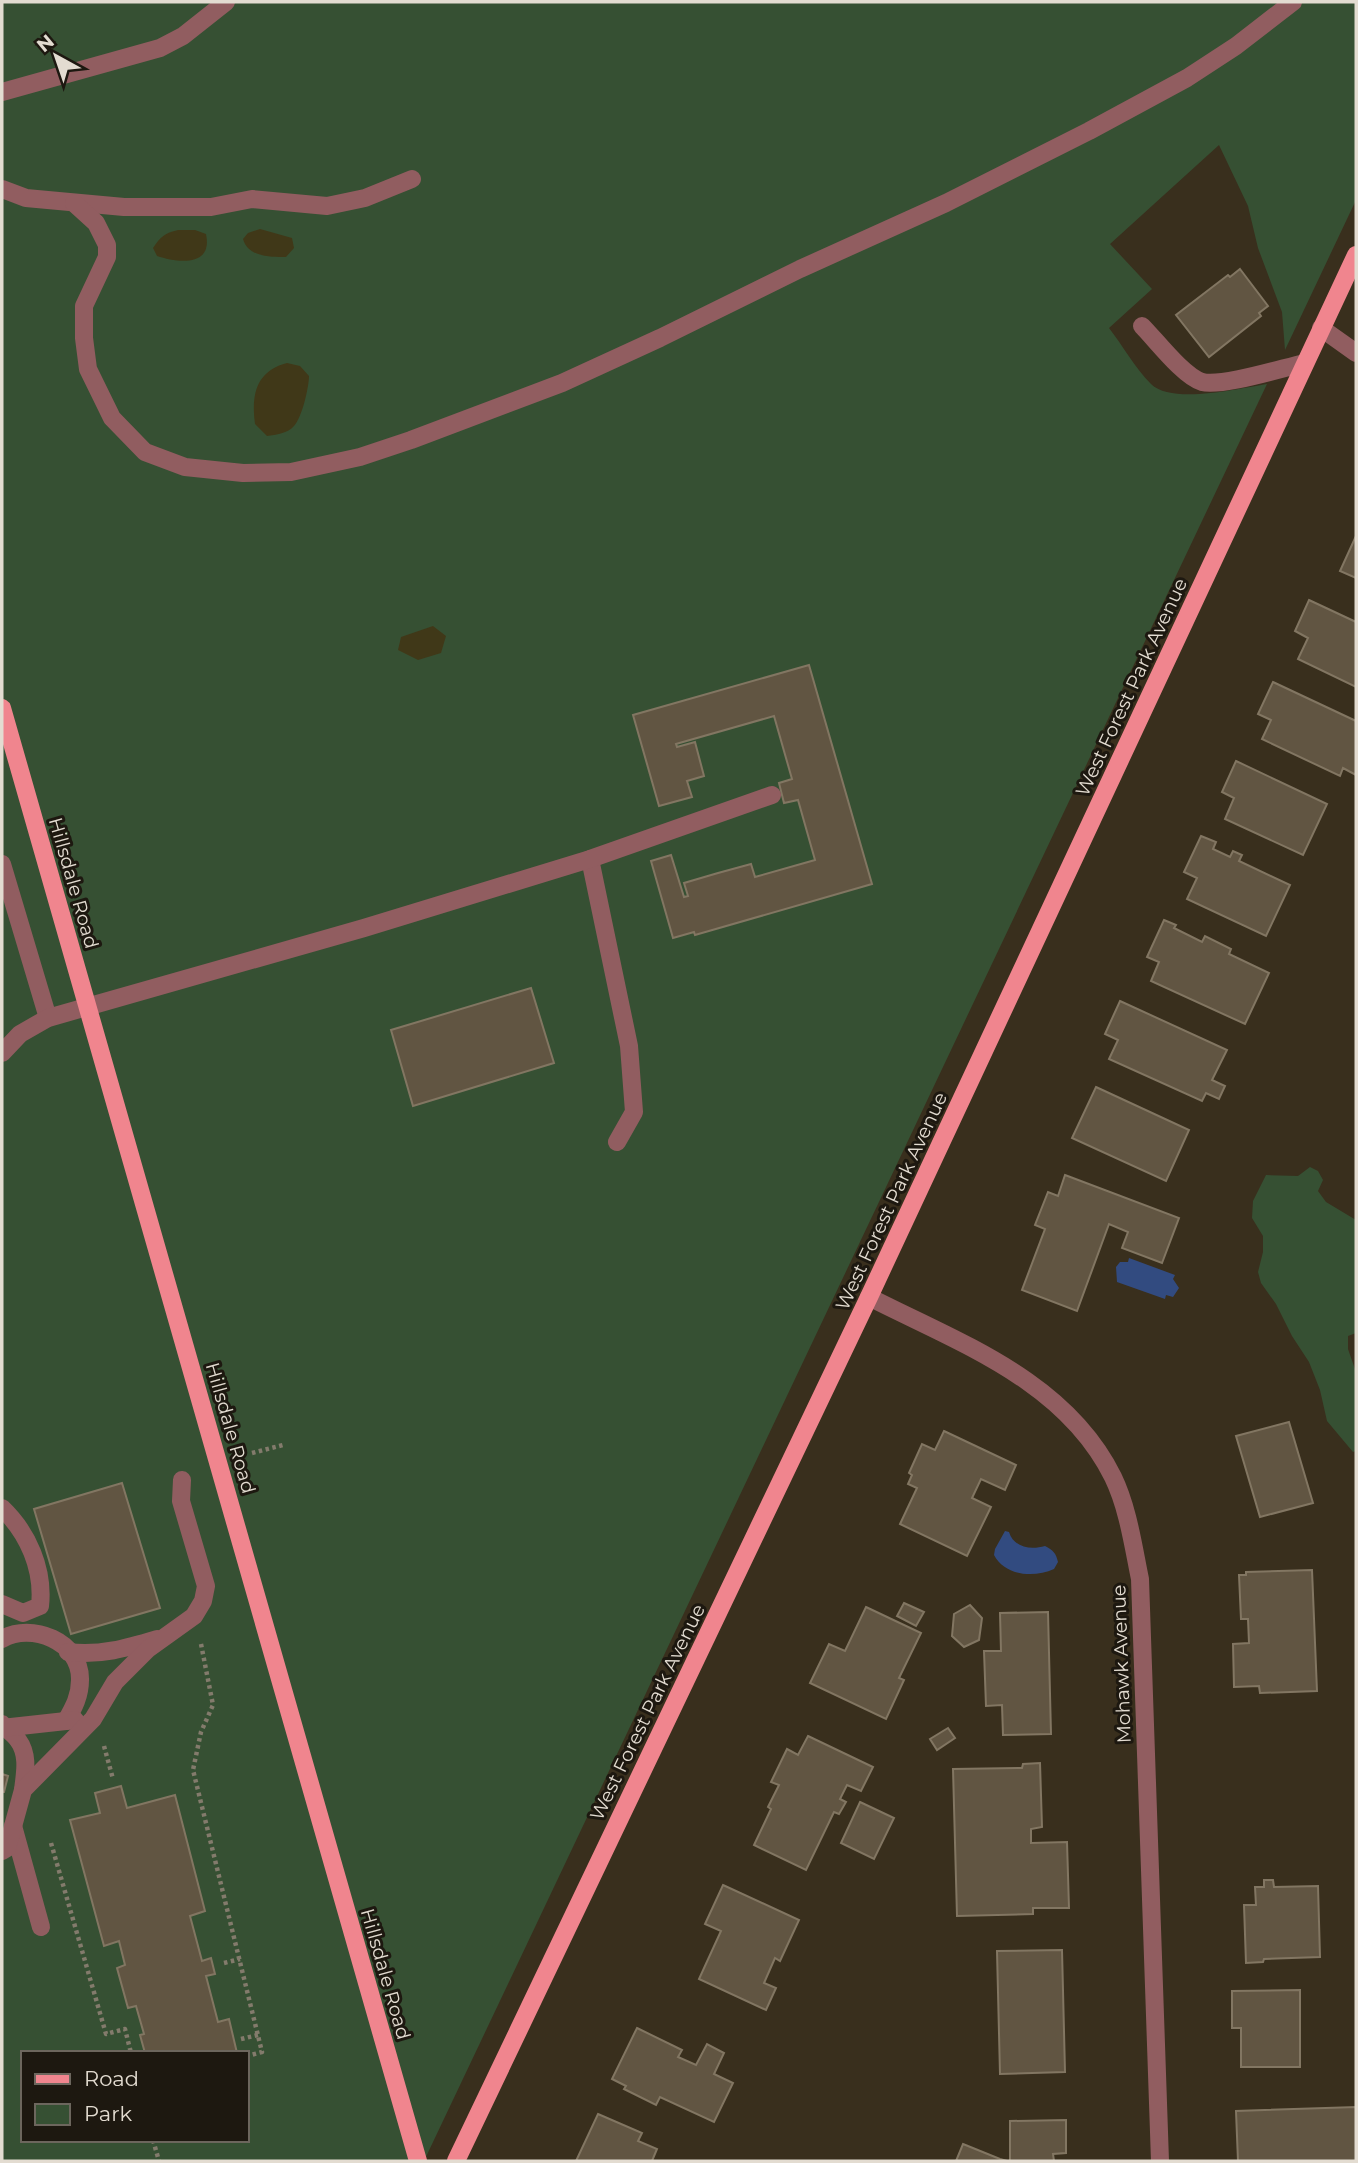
<svg xmlns="http://www.w3.org/2000/svg" width="1358" height="2163" viewBox="0 0 1358 2163" font-family="Montserrat,sans-serif">
<rect width="100%" height="100%" fill="#392f1d"/>
<g fill="#365033" fill-rule="evenodd">
<path d="M2,2H1356V200L1285,350L1282,312L1258,248L1248,206L1219,145L1110,244L1152,289L1109,328C1123,346 1135,368 1151,384C1172,405 1241,388 1267,384L424,2161H2ZM23,2053H247V2140H23Z"/>
<path d="M1310,1167L1318,1171L1323,1180L1318,1191L1326,1202L1356,1220V1333L1348,1336V1349L1356,1372V1451L1353,1452L1327,1421L1320,1390L1309,1362L1292,1336L1276,1304L1261,1283L1258,1272L1263,1252V1236L1252,1218L1253,1201L1266,1175L1298,1176Z"/>
</g>
<g fill="#403818">
<path d="M260,229L292,238L294,248L286,257C270,257 248,257 243,239L248,233Z"/>
<path d="M178,230H195L206,234C213,267 178,263 157,256L153,248C160,237 165,233 178,230Z"/>
<path d="M287,363L300,366L309,376C309,387 302,418 294,426C288,433 276,435 267,436L255,424C251,395 256,371 287,363Z"/>
<path d="M433,626L446,636L441,653L418,660L398,650L401,637Z"/>
</g>
<g fill="#324b80">
<path d="M1129,1258L1175,1275L1173,1279L1179,1288L1173,1297L1166,1295L1165,1299L1117,1282L1116,1267L1120,1262H1128Z"/>
<path d="M1005,1531L1009,1532C1014,1548 1031,1550 1045,1546C1053,1550 1056,1553 1058,1562L1054,1569C1034,1578 1005,1576 994,1555L995,1549Z"/>
</g>
<g fill="#615542" stroke="#827662" stroke-width="2">
<path d="M1240,269L1268,306L1259,313L1261,316L1209,357L1176,315L1228,275L1230,277Z"/>
<path d="M1356,536V578L1340,571Z"/>
<path d="M1309,600L1356,622V687L1298,659L1308,638L1295,631Z"/>
<path d="M809,665L872,884L695,935L694,932L673,938L651,861L671,855L684,897L688,896L684,883L718,873L751,864L755,877L815,860L798,800L784,803L779,783L792,779L774,716L676,744L677,747L695,742L704,776L687,781L692,797L659,806L633,715Z"/>
<path d="M1273,682L1356,721V775L1343,768L1340,776L1262,739L1271,720L1258,714Z"/>
<path d="M1236,761L1327,804L1303,855L1225,819L1234,798L1222,792Z"/>
<path d="M1201,836L1216,842L1213,849L1230,857L1233,851L1242,855L1239,861L1290,885L1266,936L1187,899L1197,878L1184,872Z"/>
<path d="M1164,920L1176,925L1174,928L1202,942L1205,936L1231,949L1229,954L1269,973L1245,1024L1151,981L1159,962L1147,957Z"/>
<path d="M531,988L554,1063L413,1106L391,1030Z"/>
<path d="M1120,1001L1227,1050L1212,1080L1225,1086L1219,1099L1206,1093L1202,1101L1109,1059L1118,1040L1105,1034Z"/>
<path d="M1096,1087L1189,1130L1166,1181L1072,1138Z"/>
<path d="M1065,1175L1179,1218L1162,1263L1122,1248L1128,1232L1109,1224L1077,1311L1022,1290L1045,1229L1035,1225L1048,1192L1058,1196Z"/>
<path d="M1289,1422L1313,1503L1260,1517L1236,1436Z"/>
<path d="M944,1431L1016,1465L1005,1490L981,1479L972,1498L991,1507L967,1556L900,1524L917,1488L908,1484L912,1475L909,1473L922,1444L935,1450Z"/>
<path d="M122,1483L160,1608L71,1634L34,1509Z"/>
<path d="M1312,1570L1317,1691L1260,1693L1259,1686L1234,1687L1233,1644L1249,1643L1248,1619H1241L1239,1575H1246V1572Z"/>
<path d="M904,1603L924,1612L916,1626L897,1616Z"/>
<path d="M970,1605L982,1618L979,1640L964,1647L952,1636L954,1614Z"/>
<path d="M866,1607L921,1633L899,1678L904,1680L886,1719L810,1683L829,1644L845,1651Z"/>
<path d="M1048,1612L1051,1734L1003,1735L1002,1705L986,1706L984,1651H1001L1000,1613Z"/>
<path d="M948,1728L955,1738L937,1750L930,1739Z"/>
<path d="M808,1736L873,1767L861,1791L847,1785L840,1799L846,1802L839,1814L834,1812L806,1870L754,1845L771,1809L768,1807L779,1785L771,1782L787,1749L798,1755Z"/>
<path d="M1040,1763L1042,1827L1031,1829V1843L1067,1842L1069,1908H1033V1914L957,1916L953,1769L1022,1768L1023,1764Z"/>
<path d="M2,1774L8,1776L4,1792H2Z"/>
<path d="M121,1786L127,1808L175,1795L205,1911L190,1916L202,1961L211,1958L215,1974L206,1976L218,2022L229,2019L237,2053H145L140,2035L144,2034L136,2006L128,2008L117,1968L125,1965L119,1941L104,1946L70,1820L100,1813L95,1793Z"/>
<path d="M860,1802L894,1818L874,1859L841,1843Z"/>
<path d="M1264,1880H1273L1274,1887L1318,1886L1320,1957L1264,1959L1263,1962L1246,1963L1244,1905H1256L1255,1887H1264Z"/>
<path d="M723,1885L799,1920L780,1961L775,1958L764,1983L776,1988L766,2010L699,1979L721,1931L705,1924Z"/>
<path d="M1062,1950L1065,2072L1000,2074L997,1951Z"/>
<path d="M1300,1990V2067H1241V2028H1232V1991Z"/>
<path d="M637,2028L682,2050L678,2057L696,2065L707,2044L724,2053L714,2074L733,2083L714,2122L660,2097L656,2105L624,2089L626,2086L612,2079Z"/>
<path d="M1356,2107V2161H1238L1236,2111Z"/>
<path d="M598,2114L642,2133L638,2141L657,2149L652,2161H576Z"/>
<path d="M1066,2120V2153L1053,2154L1054,2161H1010V2121Z"/>
<path d="M963,2144L1000,2159L1007,2161H956Z"/>
</g>
<g fill="none" stroke-linecap="round" stroke-linejoin="round">
<g stroke="#837b6c" stroke-width="4.5" stroke-dasharray="3.5 3.5" stroke-linecap="butt">
<path d="M252,1453L283,1445"/>
<path d="M201,1644L213,1705L201,1732L193,1770L262,2052L247,2056"/>
<path d="M104,1746L113,1779"/>
<path d="M51,1843L106,2034L125,2029L131,2053"/>
<path d="M224,1963L240,1959"/>
<path d="M241,2039L258,2035"/>
<path d="M153,2140L159,2161"/>
</g>
<g stroke="#915d60" stroke-width="18">
<path d="M2,92L160,48L183,36L226,2"/>
<path d="M2,189L26,198L124,207H211L252,199L327,206L365,198L412,179"/>
<path d="M74,203L96,223L107,245V257L84,306V338L88,369L112,418L145,452L185,467L243,473L291,472L360,457L411,440L562,383L660,338L800,269L946,203L1089,131L1187,78L1236,46L1293,2"/>
<path d="M1142,326C1156,340 1183,376 1202,382C1222,387 1282,368 1305,363"/>
<path d="M1321,328L1356,353"/>
<path d="M590,859L629,1046L634,1112L617,1142"/>
<path d="M2,864L48,1018"/>
<path d="M2,1053L20,1034L48,1018L364,928L590,859L772,795"/>
<path d="M869,1297C959,1343 1065,1380 1113,1477C1128,1508 1133,1545 1140,1579L1160,2161"/>
<path d="M2,1508C28,1533 44,1569 40,1606L23,1613L2,1604"/>
<path d="M2,1639C31,1622 81,1641 80,1680C80,1696 74,1707 66,1721"/>
<path d="M68,1652C100,1656 127,1648 157,1639"/>
<path d="M2,1724C7,1730 14,1734 18,1740C29,1755 25,1773 23,1790"/>
<path d="M2,1728L75,1720"/>
<path d="M13,1826L41,1927"/>
<path d="M2,1851L7,1848L23,1790L93,1719L115,1682L148,1649L194,1616L203,1601L206,1586L181,1501L182,1480"/>
</g>
<g stroke="#f0858e" stroke-width="18">
<path d="M2,708L418,2161"/>
<path d="M456,2161L869,1297L1356,255"/>
</g>
</g>
<g text-anchor="middle" stroke-width="6" stroke-linejoin="round" paint-order="stroke">
<g font-size="19" fill="#e3dcd1" stroke="#1d1810">
<text transform="translate(1131 687) rotate(-65)" y="7">West Forest Park Avenue</text>
<text transform="translate(74 883) rotate(74)" y="7">Hillsdale Road</text>
<text transform="translate(891 1201) rotate(-65)" y="7">West Forest Park Avenue</text>
<text transform="translate(231 1428) rotate(74)" y="7">Hillsdale Road</text>
<text transform="translate(1121 1664) rotate(-92)" y="7">Mohawk Avenue</text>
<text transform="translate(647 1712) rotate(-64)" y="7">West Forest Park Avenue</text>
<text transform="translate(386 1974) rotate(74)" y="7">Hillsdale Road</text>
</g>
</g>
<rect width="1358" height="2163" fill="none" stroke="#e3dcd1" stroke-width="7"/>
<rect x="21" y="2051" width="228" height="91" fill="#1d1810" stroke="#6c665d" stroke-width="2"/>
<rect x="35" y="2074" width="35" height="10" fill="#f0858e" stroke="#6c665d" stroke-width="2"/>
<text x="84" y="2086" font-size="21" fill="#e3dcd1">Road</text>
<rect x="35" y="2104" width="35" height="21" fill="#365033" stroke="#6c665d" stroke-width="2"/>
<text x="84" y="2121" font-size="21" fill="#e3dcd1">Park</text>
<g transform="translate(56 56) rotate(320)" stroke="#1d1810" stroke-width="5" paint-order="stroke">
<path d="M0-5L12 26L0 18L-12 26Z" fill="#e3dcd1"/>
<text y="-10" font-size="19" font-weight="bold" text-anchor="middle" fill="#e3dcd1">N</text>
</g>
</svg>
